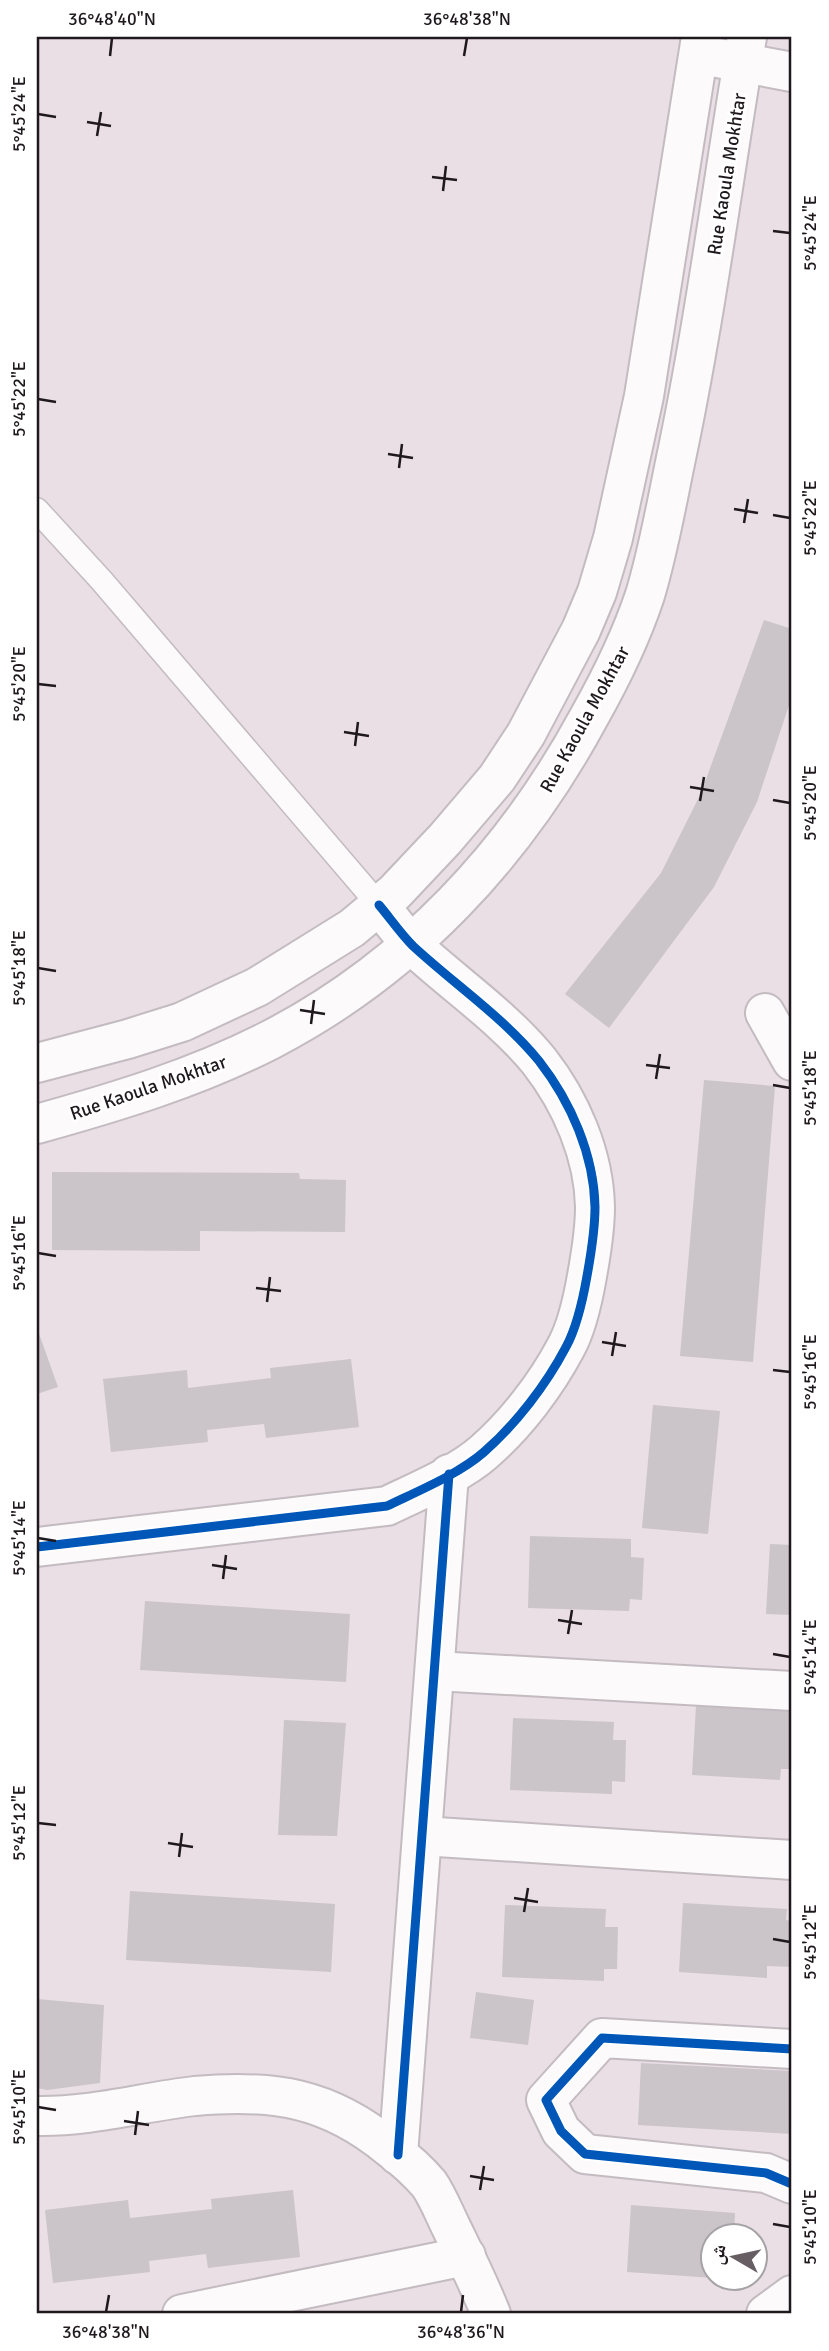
<svg xmlns="http://www.w3.org/2000/svg" width="829" height="2351" viewBox="0 0 829 2351" font-family="Signika,'Noto Naskh Arabic',sans-serif">
<rect width="100%" height="100%" fill="#e9dfe5"/>
<g fill="#cbc4c9">
<path d="M764,620L792,629V696L757,802L714,887L609,1028L565,994L661,873L701,793Z"/>
<path d="M704,1080L775,1086L753,1362L680,1356Z"/>
<path d="M52,1172L299,1173L300,1179L346,1180L345,1232L200,1231V1251L52,1250Z"/>
<path d="M37,1328L58,1387L37,1394Z"/>
<path d="M351,1359L359,1427L266,1438L264,1424L207,1430L208,1442L111,1452L103,1379L187,1370L188,1388L271,1378L270,1368Z"/>
<path d="M653,1405L720,1411L708,1534L642,1528Z"/>
<path d="M530,1536L631,1539V1557L644,1558L642,1600L630,1599L629,1611L528,1608Z"/>
<path d="M770,1544L792,1545V1615L766,1614Z"/>
<path d="M145,1601L350,1614L346,1682L140,1670Z"/>
<path d="M696,1706L792,1711V1769H781L780,1780L692,1775Z"/>
<path d="M513,1718L614,1722L613,1740H626L625,1782L612,1781V1794L510,1790Z"/>
<path d="M284,1720L346,1723L337,1836L278,1835Z"/>
<path d="M130,1891L335,1904L331,1972L126,1960Z"/>
<path d="M683,1903L787,1909L786,1920L792,1921V1967L767,1966V1978L679,1972Z"/>
<path d="M505,1905L606,1909L605,1927H618L617,1969H604V1981L502,1977Z"/>
<path d="M476,1992L534,2000L528,2045L470,2038Z"/>
<path d="M37,1999L104,2005L100,2083L47,2090L37,2088Z"/>
<path d="M641,2063L792,2071V2134L638,2125Z"/>
<path d="M293,2190L300,2257L208,2268L206,2254L149,2261L150,2272L53,2283L45,2210L128,2200L130,2218L212,2209L211,2199Z"/>
<path d="M631,2205L735,2213L734,2236H714V2278L627,2272Z"/>
</g>
<g fill="none" stroke-linecap="round" stroke-linejoin="round">
<g stroke="#c3bbc0" stroke-width="26">
<path id="lane" d="M37,510L102,581L379,905"/>
</g>
<g stroke="#c3bbc0" stroke-width="42">
<g id="street">
<path d="M765,1013L792,1061"/>
<path d="M37,1547L387,1506C418,1491 459,1474 484,1452C516,1424 546,1385 566,1347C577,1327 583,1299 587,1276C591,1254 595,1230 595,1207C594,1155 571,1102 539,1061C503,1017 454,984 413,946C401,934 390,918 379,905"/>
<path d="M435,1671L792,1691"/>
<path d="M422,1836L792,1860"/>
<path d="M792,2049L602,2038L546,2100L561,2131L585,2154L766,2173L792,2184"/>
<path d="M37,2116C91,2117 142,2102 195,2096C273,2089 328,2097 390,2148C403,2158 418,2171 429,2184C438,2197 444,2213 451,2227C465,2256 479,2284 491,2314"/>
<path d="M398,2155L449,1474"/>
<path d="M182,2314L466,2256"/>
<path d="M766,2314L792,2295"/>
</g>
</g>
<g stroke="#c3bbc0" stroke-width="42">
<g id="secondary">
<path d="M718,58L792,72"/>
<path d="M37,1063L128,1039L182,1022L257,987L352,928L395,892L445,839L497,778L526,734L581,630L597,592L613,538L644,396L701,37"/>
<path d="M37,1124C116,1102 196,1078 270,1040C409,968 515,854 589,717C611,678 631,637 645,595C658,552 666,507 675,463C705,322 723,179 747,37"/>
</g>
</g>
<use href="#lane" stroke="#fcfafb" stroke-width="23"/>
<use href="#street" stroke="#fcfafb" stroke-width="38"/>
<use href="#secondary" stroke="#fcfafb" stroke-width="38"/>
<g stroke="#fff" stroke-width="13">
<g id="cycleway">
<path d="M37,1547L387,1506C418,1491 459,1474 484,1452C516,1424 546,1385 566,1347C577,1327 583,1299 587,1276C591,1254 595,1230 595,1207C594,1155 571,1102 539,1061C503,1017 454,984 413,946C401,934 390,918 379,905"/>
<path d="M792,2049L602,2038L546,2100L561,2131L585,2154L766,2173L792,2184"/>
<path d="M398,2155L449,1474"/>
</g>
</g>
<use href="#cycleway" stroke="#0057b8" stroke-width="9"/>
</g>
<path fill="none" stroke="#1f191d" stroke-width="2.5" d="M110,56L112,38M464,56L467,38M38,114L56,117M87,122L111,126M97,136L101,112M432,177L457,180M443,191L446,166M773,231L790,233M38,399L56,402M388,454L413,458M399,468L402,444M734,509L758,513M773,515L790,518M744,523L748,499M38,684L56,686M344,732L369,736M355,746L358,722M690,787L714,791M773,800L790,803M700,801L704,777M38,968L56,971M300,1010L325,1014M311,1024L314,1000M646,1065L670,1068M656,1079L660,1054M773,1085L790,1088M38,1253L56,1256M256,1288L281,1291M267,1302L270,1277M602,1342L626,1346M612,1356L616,1332M773,1370L790,1372M38,1538L56,1541M212,1565L237,1569M223,1579L226,1555M558,1620L582,1624M568,1634L572,1610M773,1654L790,1657M38,1823L56,1825M168,1843L193,1847M179,1857L182,1833M514,1898L538,1902M524,1912L528,1888M773,1939L790,1942M38,2107L56,2110M124,2121L149,2125M135,2135L138,2111M470,2176L494,2180M480,2190L484,2166M773,2224L790,2227M106,2312L109,2295M461,2312L463,2295"/>
<g text-anchor="middle" stroke-width="6" stroke-linejoin="round" paint-order="stroke">
<g font-size="19" fill="#1f191d" stroke="#fff">
<text transform="translate(726 174) rotate(-81)" y="7">Rue Kaoula Mokhtar</text>
<text transform="translate(584 719) rotate(-61)" y="7">Rue Kaoula Mokhtar</text>
<text transform="translate(148 1087) rotate(-19)" y="7">Rue Kaoula Mokhtar</text>
</g>
</g>
<rect width="829" height="2351" fill="none" stroke="#ffffff" stroke-width="77"/>
<g transform="translate(734 2257) rotate(279)"><circle r="33" fill="#ffffff" stroke="#a5a3a5" stroke-width="2"/>
<path d="M0-5L12 26L0 18L-12 26Z" fill="#665e63"/>
<text y="-10" font-size="19" font-weight="bold" text-anchor="middle" fill="#1f191d">ش</text>
</g>
<rect x="38" y="38" width="752" height="2274" fill="none" stroke="#1f191d" stroke-width="2.5"/>
<g font-size="18" text-anchor="middle" fill="#1f191d">
<text x="112" y="25">36°48'40"N</text>
<text x="467" y="25">36°48'38"N</text>
<text transform="translate(19 114) rotate(-90)" y="6">5°45'24"E</text>
<text transform="translate(810 233) rotate(-90)" y="6">5°45'24"E</text>
<text transform="translate(19 399) rotate(-90)" y="6">5°45'22"E</text>
<text transform="translate(810 518) rotate(-90)" y="6">5°45'22"E</text>
<text transform="translate(19 684) rotate(-90)" y="6">5°45'20"E</text>
<text transform="translate(810 803) rotate(-90)" y="6">5°45'20"E</text>
<text transform="translate(19 968) rotate(-90)" y="6">5°45'18"E</text>
<text transform="translate(810 1088) rotate(-90)" y="6">5°45'18"E</text>
<text transform="translate(19 1253) rotate(-90)" y="6">5°45'16"E</text>
<text transform="translate(810 1372) rotate(-90)" y="6">5°45'16"E</text>
<text transform="translate(19 1538) rotate(-90)" y="6">5°45'14"E</text>
<text transform="translate(810 1657) rotate(-90)" y="6">5°45'14"E</text>
<text transform="translate(19 1823) rotate(-90)" y="6">5°45'12"E</text>
<text transform="translate(810 1942) rotate(-90)" y="6">5°45'12"E</text>
<text transform="translate(19 2107) rotate(-90)" y="6">5°45'10"E</text>
<text transform="translate(810 2227) rotate(-90)" y="6">5°45'10"E</text>
<text x="106" y="2338">36°48'38"N</text>
<text x="461" y="2338">36°48'36"N</text>
</g>
</svg>
